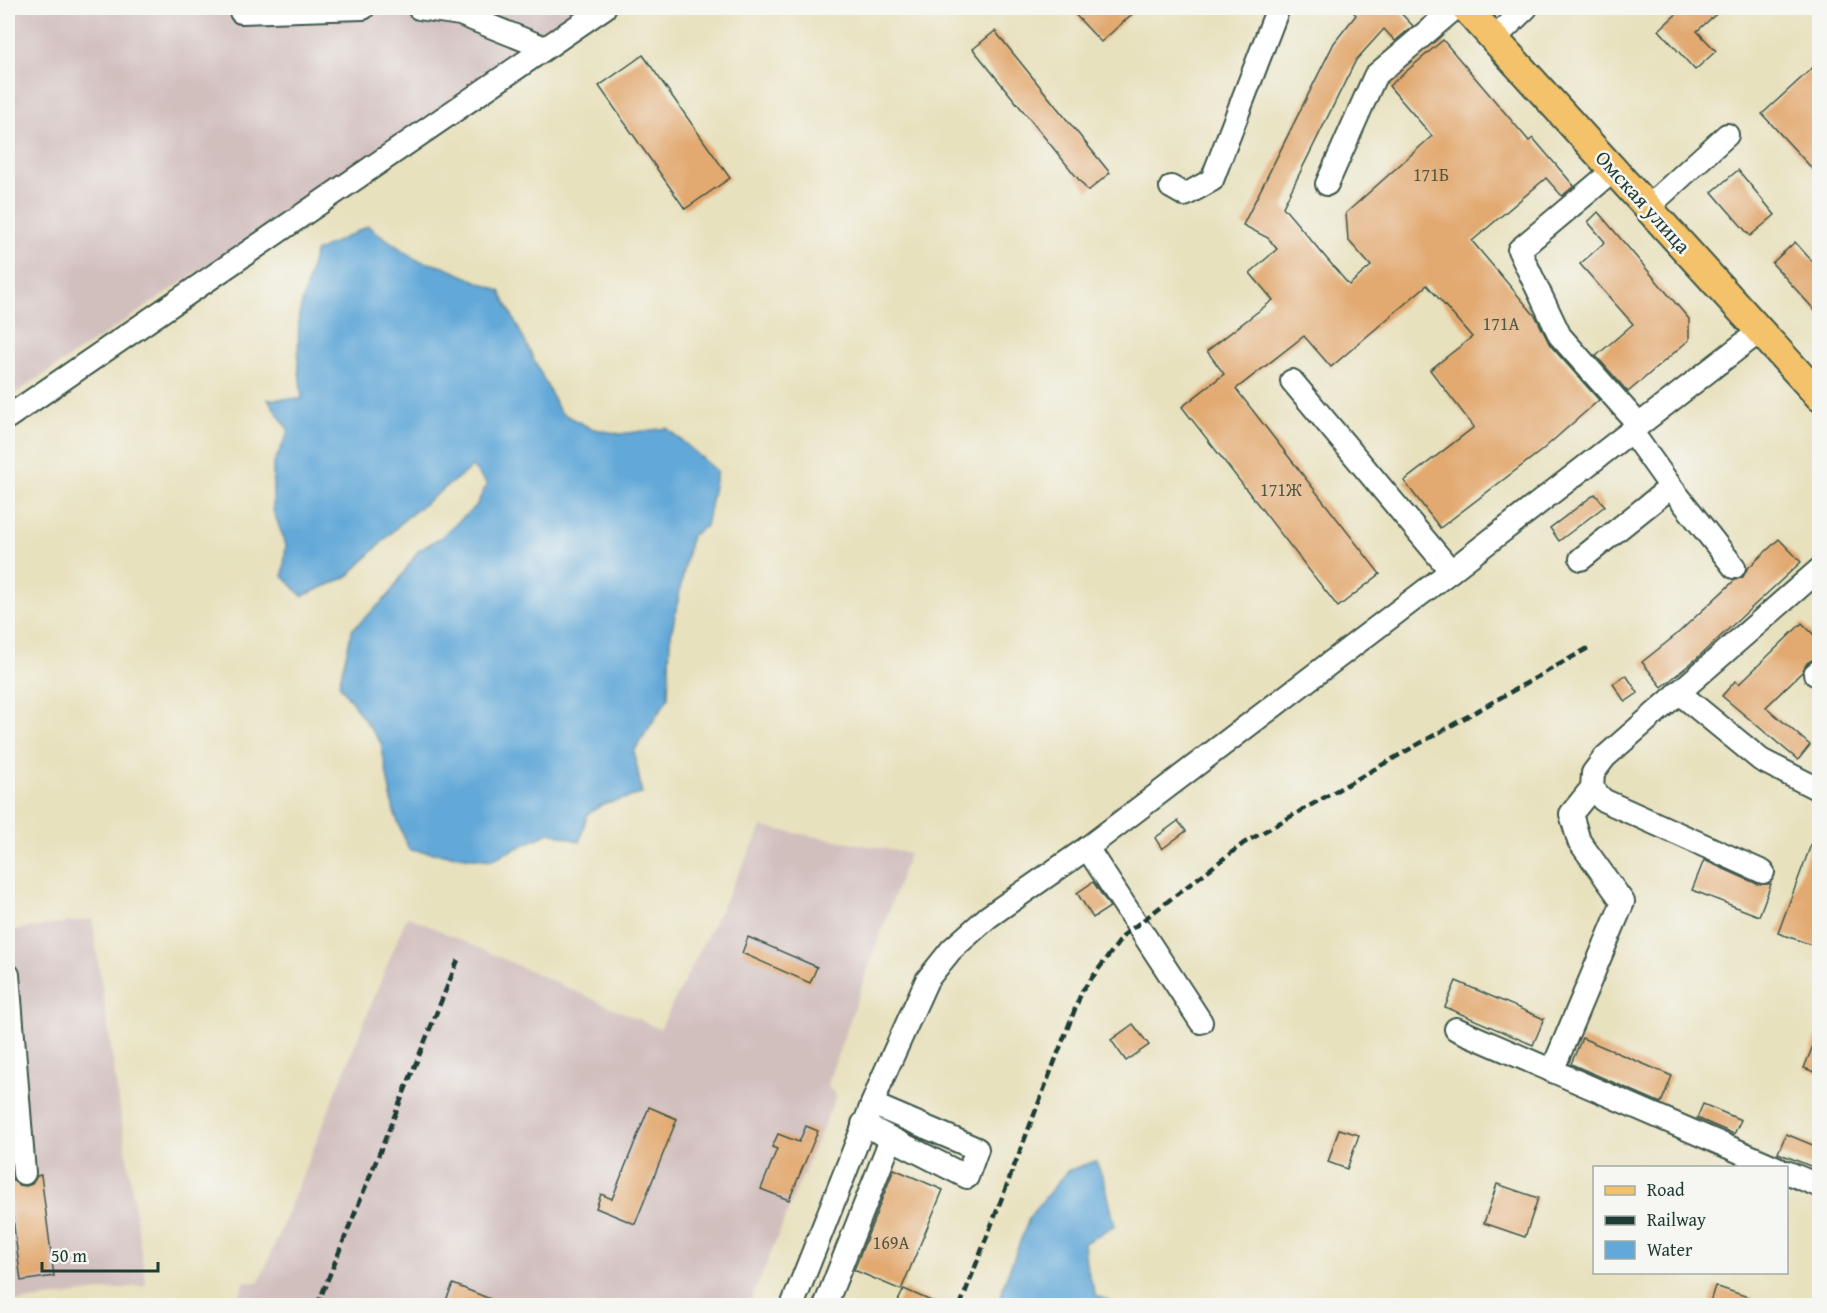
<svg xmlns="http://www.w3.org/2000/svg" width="1827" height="1313" viewBox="0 0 1827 1313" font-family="'Gentium Book Plus',serif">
<rect width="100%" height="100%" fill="#f6f6f2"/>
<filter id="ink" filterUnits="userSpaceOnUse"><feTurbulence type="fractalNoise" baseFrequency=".0167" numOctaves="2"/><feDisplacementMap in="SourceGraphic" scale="12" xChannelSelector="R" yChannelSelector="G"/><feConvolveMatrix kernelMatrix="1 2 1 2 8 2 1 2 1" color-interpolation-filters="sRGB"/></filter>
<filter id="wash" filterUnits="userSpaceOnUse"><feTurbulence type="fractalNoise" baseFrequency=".008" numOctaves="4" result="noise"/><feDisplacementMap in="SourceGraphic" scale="24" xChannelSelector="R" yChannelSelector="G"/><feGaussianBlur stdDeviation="1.35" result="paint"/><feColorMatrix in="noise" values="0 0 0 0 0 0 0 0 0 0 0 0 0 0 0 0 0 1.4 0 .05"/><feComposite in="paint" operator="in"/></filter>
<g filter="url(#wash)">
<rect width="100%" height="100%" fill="#e8e1be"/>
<g fill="#d1bfbe">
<path d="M8,8H588L134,315L8,398Z"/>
<path d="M762,827L909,853L827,1085L836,1096L749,1305L235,1306L245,1281L259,1283L407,916L660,1029Z"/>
<path d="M92,919L146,1285L8,1303V931Z"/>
</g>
<g fill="#62a8d8" stroke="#407286" stroke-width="1.5">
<path d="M368,226L417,260L444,267L500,291L560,412L590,428L620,434L667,428L717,471L706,526L691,536L670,640L668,698L634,751L642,794L604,804L587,814L580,842L551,832L491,860L409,850L394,812L381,743L339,684L352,630L389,595L418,551L441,537L476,506L487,484L472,467L405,519L347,577L302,596L283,576L286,545L273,510V465L289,431L268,399H302L298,361L299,315L315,252Z"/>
<path d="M1096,1161L1105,1183L1115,1226L1084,1243L1086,1264L1096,1296L1116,1303L1114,1306L998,1305L1005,1281L1030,1216L1067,1171Z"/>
</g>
<g id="blocks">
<g fill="#e2a970">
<path d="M1069,8H1139L1101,42Z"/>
<path d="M1350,8H1396L1413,26L1395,41L1384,29L1356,60L1283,207L1349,285L1371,266L1348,240L1346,213L1432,136L1389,86L1443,40L1529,141L1533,138L1574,186L1562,196L1546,178L1472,241L1536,317L1550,345L1599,400L1541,451L1440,528L1404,481L1474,427L1430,370L1472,337L1427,285L1331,367L1304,336L1236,389L1380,574L1338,607L1182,407L1224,374L1207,351L1273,300L1250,273L1277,249L1268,238L1243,225L1334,43L1356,15Z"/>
<path d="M1683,8H1723L1697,31L1716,51L1695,70L1659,30Z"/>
<path d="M995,31L1110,173L1088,191L973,49Z"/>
<path d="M643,55L730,178L685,209L599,86Z"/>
<path d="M1820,61V177L1762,114Z"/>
<path d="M1738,170L1775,215L1750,236L1712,192Z"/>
<path d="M1598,212L1689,319V340L1628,392L1596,356L1633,324L1580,264L1605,242L1588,222Z"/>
<path d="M1795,242L1820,270V316L1772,263Z"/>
<path d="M1595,494L1605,506L1559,541L1550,528Z"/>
<path d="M1779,539L1801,562L1696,659L1662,687L1642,662L1676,635L1735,580L1743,577L1747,569Z"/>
<path d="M1802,623L1820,641V655L1807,663L1802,672L1766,707L1810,745L1798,760L1722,696L1735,681L1739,684Z"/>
<path d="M1626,675L1638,693L1625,702L1613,684Z"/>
<path d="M1178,821L1186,831L1162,849L1155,838Z"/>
<path d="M1818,826L1820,827V948L1778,933Z"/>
<path d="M1704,860L1757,884H1771L1759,916L1692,890Z"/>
<path d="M1093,882L1110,907L1093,918L1077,893Z"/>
<path d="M748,937L817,967L810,983L742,953Z"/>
<path d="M1456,981L1544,1019L1533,1045L1445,1007Z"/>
<path d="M1133,1024L1149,1045L1126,1061L1111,1040Z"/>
<path d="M1819,1031L1820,1032V1074L1804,1068Z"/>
<path d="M1582,1038L1672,1076L1661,1103L1571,1064Z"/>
<path d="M1703,1104L1741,1120L1734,1134L1697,1118Z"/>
<path d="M649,1107L677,1119L635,1224L596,1208L601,1194L612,1199Z"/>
<path d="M806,1126L818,1131L789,1200L761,1189L777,1149L772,1147L778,1134L799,1142Z"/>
<path d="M1339,1129L1359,1135L1347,1169L1328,1162Z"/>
<path d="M1786,1134L1820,1148V1170L1778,1153Z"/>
<path d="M894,1169L943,1190L901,1290L854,1270Z"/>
<path d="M41,1175L54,1276L21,1281L8,1180L12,1179L18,1185L26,1186L32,1184L37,1176Z"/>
<path d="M1497,1184L1538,1198L1525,1237L1484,1223Z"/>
<path d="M453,1284L505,1305H444Z"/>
<path d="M1715,1286L1766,1303V1305H1709Z"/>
<path d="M904,1289L940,1305H896Z"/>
</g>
</g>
</g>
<g filter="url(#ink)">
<use href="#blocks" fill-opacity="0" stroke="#3d5649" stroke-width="1.5"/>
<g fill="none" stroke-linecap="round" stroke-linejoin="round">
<g stroke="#3d5649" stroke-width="26">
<g id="minor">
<path d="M419,8L460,14L545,48"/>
<path d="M241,12L363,8"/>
<path d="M1495,38L1526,8"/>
<path d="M1614,170L1519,250L1560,336L1639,425"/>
<path d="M1327,184L1375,76L1455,8"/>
<path d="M1171,187L1185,195L1212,180L1278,8"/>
<path d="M1648,207L1727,135"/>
<path d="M1292,381L1451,571"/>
<path d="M8,417L604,8"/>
<path d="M1671,487L1734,567"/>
<path d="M1581,559L1671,487L1631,431"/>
<path d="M1815,674L1820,670"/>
<path d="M1678,692L1761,760L1820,790"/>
<path d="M1087,848L1201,1022"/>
<path d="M1763,872L1603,800L1592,788L1593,773L1605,757L1820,569"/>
<path d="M8,975L24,1173"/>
<path d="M1456,1029L1777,1168"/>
<path d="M1552,1071L1623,902L1579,841L1571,814L1592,788"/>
<path d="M863,1124L967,1177L977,1149L872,1104"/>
<path d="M1786,1172L1820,1186"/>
<path d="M792,1306L883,1077L927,980L951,950L988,917L1087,848L1451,571L1760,331"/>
<path d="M825,1306L891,1139"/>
</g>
</g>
<g stroke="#3d5649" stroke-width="32">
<path id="major" d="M1466,8L1820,397"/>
</g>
<use href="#minor" stroke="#fff" stroke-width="22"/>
<use href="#major" stroke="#f3c26a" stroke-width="28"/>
<g stroke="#1f3d34" stroke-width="4.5" stroke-dasharray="9 4.5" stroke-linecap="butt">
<path d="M317,1306L458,960"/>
<path d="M960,1306L1082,991L1125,934L1244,843L1590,647"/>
</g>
</g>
</g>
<g text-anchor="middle" stroke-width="5" stroke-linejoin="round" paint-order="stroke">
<g font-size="18" fill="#505843">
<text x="1431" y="181">171Б</text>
<text x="1501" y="330">171А</text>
<text x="1281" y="496">171Ж</text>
<text x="891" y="1249">169А</text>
</g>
<g font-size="21" fill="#1f3d34" stroke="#f6f6f2">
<text transform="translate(1643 202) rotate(48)" y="7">Омская улица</text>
</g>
</g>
<rect width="1827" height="1313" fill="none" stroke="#f6f6f2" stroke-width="30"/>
<rect x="1593" y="1166" width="195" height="108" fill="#f6f6f2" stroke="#a0aca6" stroke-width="1.5"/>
<rect x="1605" y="1186" width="30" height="9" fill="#f3c26a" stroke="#a0aca6" stroke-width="1.5"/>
<text x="1647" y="1196" font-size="18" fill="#1f3d34">Road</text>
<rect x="1605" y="1216" width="30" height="9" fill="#1f3d34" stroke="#a0aca6" stroke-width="1.5"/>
<text x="1647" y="1226" font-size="18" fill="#1f3d34">Railway</text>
<rect x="1605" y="1241" width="30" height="18" fill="#62a8d8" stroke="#a0aca6" stroke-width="1.5"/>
<text x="1647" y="1256" font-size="18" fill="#1f3d34">Water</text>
<path d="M42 1262v9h116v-9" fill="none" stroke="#1f3d34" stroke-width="3"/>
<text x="51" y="1262" font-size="18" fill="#1f3d34" stroke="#f6f6f2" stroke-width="4.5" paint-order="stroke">50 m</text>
</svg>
